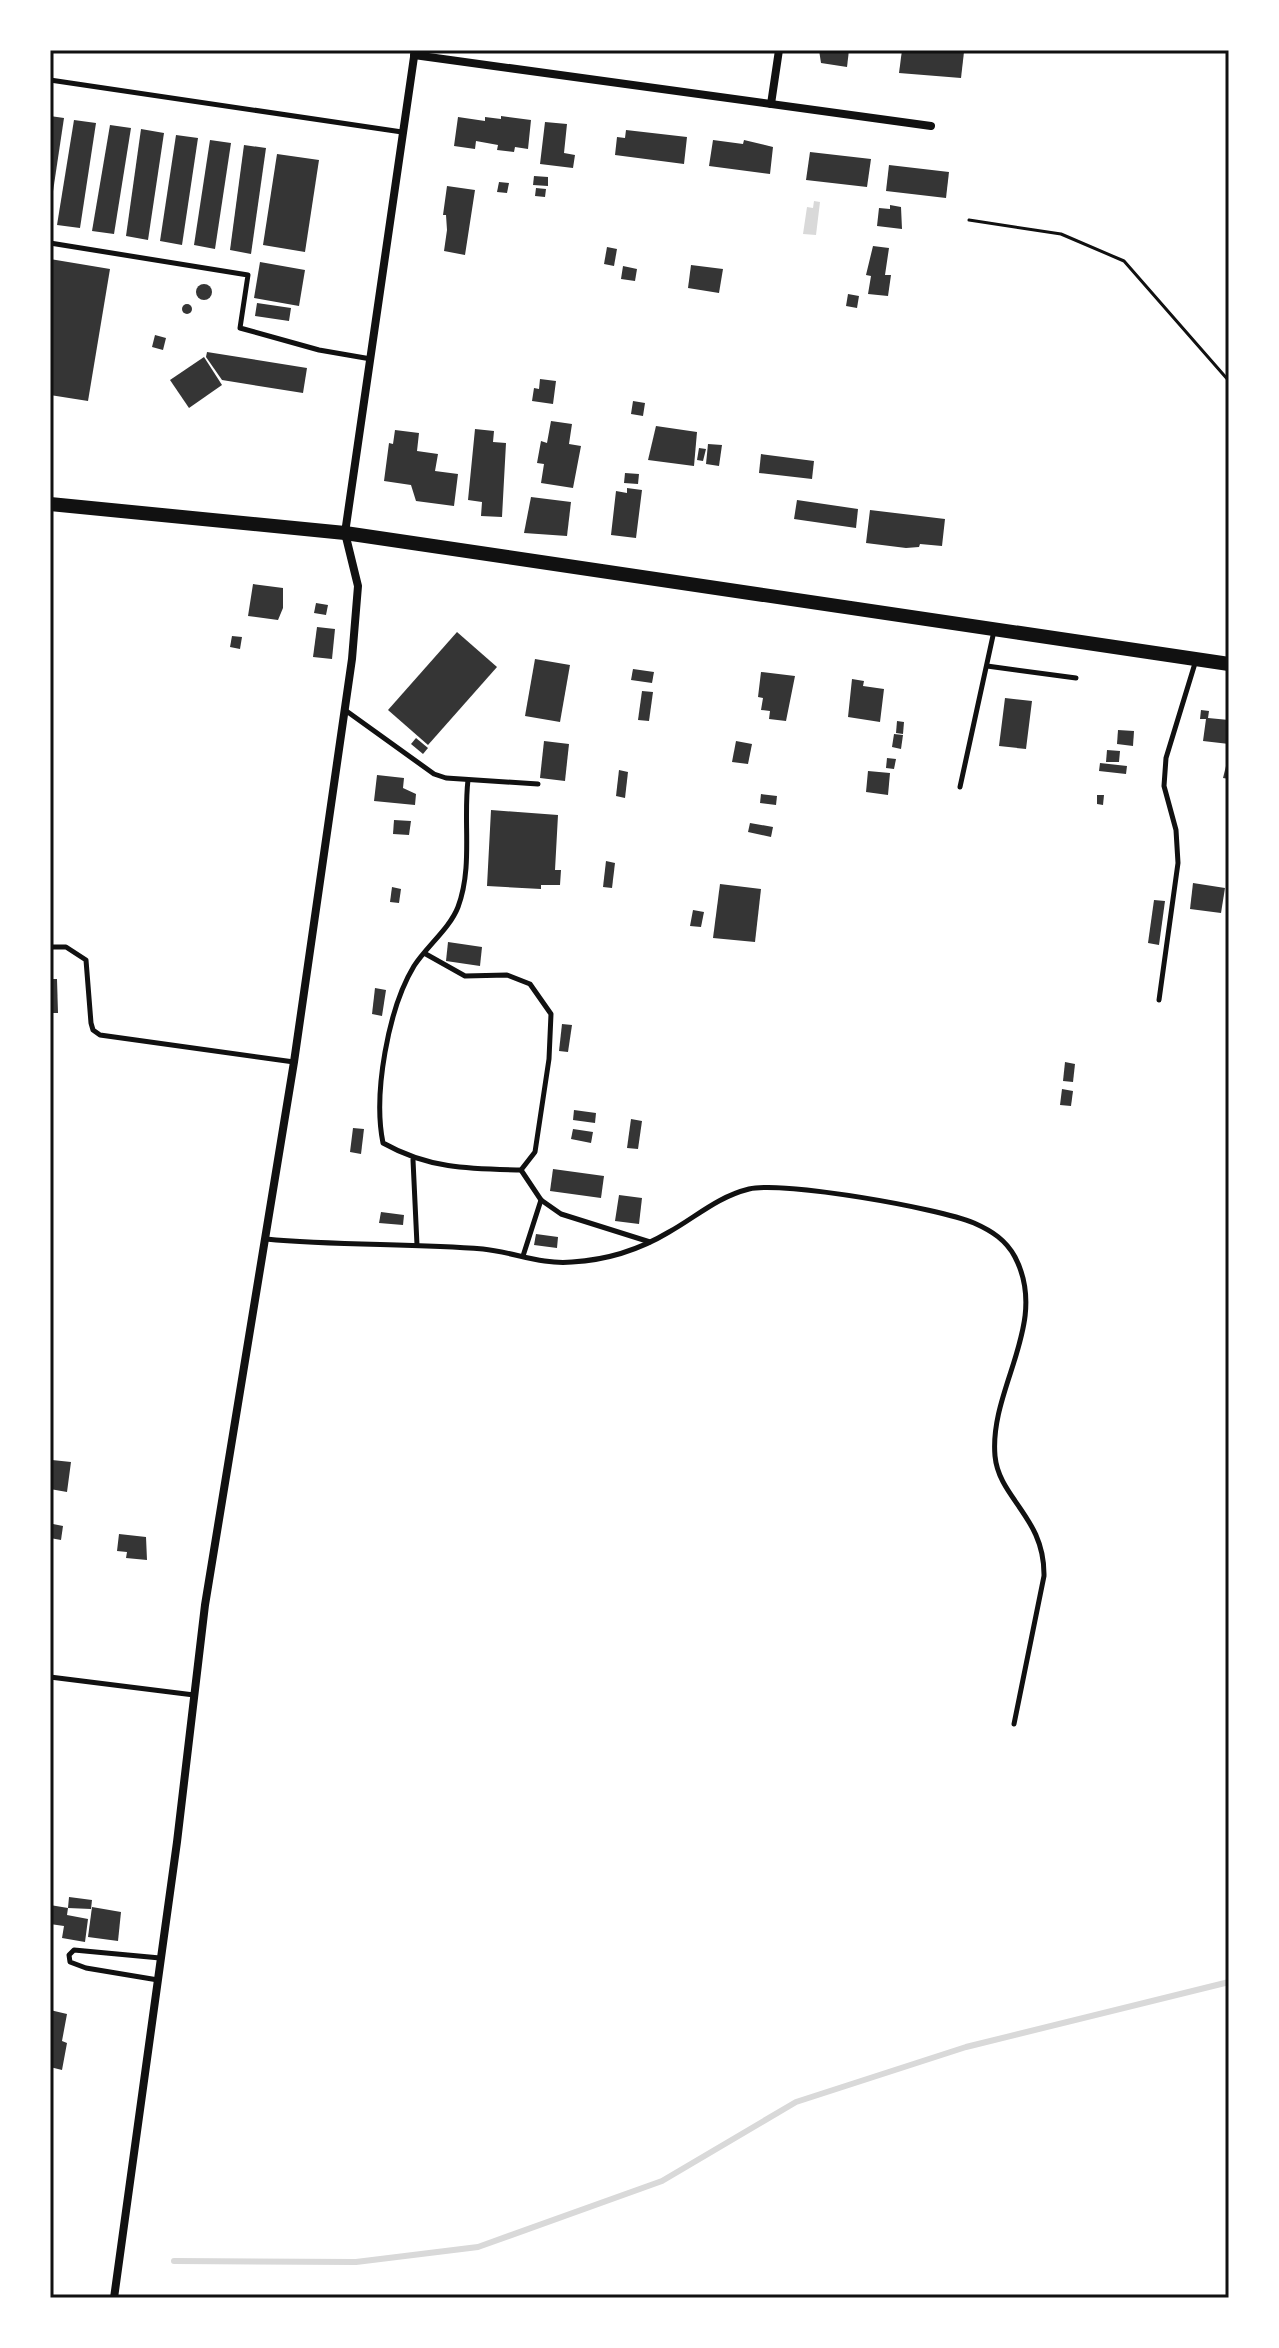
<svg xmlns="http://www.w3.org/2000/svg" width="1279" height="2348" viewBox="0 0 1279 2348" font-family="Jost,sans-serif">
<rect width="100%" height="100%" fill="#fff"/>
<path fill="#d9d9d9" d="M814,201L820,202L816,235L803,234L807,207L813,208Z"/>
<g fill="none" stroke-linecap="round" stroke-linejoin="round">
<path stroke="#d9d9d9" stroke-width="6" d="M174,2261L356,2262L478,2247L662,2181L796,2102L966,2047L1229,1982"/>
</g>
<g fill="#353535">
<path d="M819,50H849L847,67L821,63Z"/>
<path d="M902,50L964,52L961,78L899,73Z"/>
<path d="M50,116L64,118L52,198H50Z"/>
<path d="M501,116L531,120L528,149L515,147L514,152L497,150L498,145L476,141L475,149L454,146L458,117L485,121V117L501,119Z"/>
<path d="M74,120L96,123L80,228L57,225Z"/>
<path d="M545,122L567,124L564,153L575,155L573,168L540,164Z"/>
<path d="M110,125L131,128L114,234L92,231Z"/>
<path d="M141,129L164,133L148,240L126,236Z"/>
<path d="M626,130L687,137L684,164L615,155L617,137L625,138Z"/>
<path d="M176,135L198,138L182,245L160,241Z"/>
<path d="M210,140L231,143L215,249L194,245Z"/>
<path d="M713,140L743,144L744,140L773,147L770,174L709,166Z"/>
<path d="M244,145L266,148L251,254L230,250Z"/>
<path d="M810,152L871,159L867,187L806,180Z"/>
<path d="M277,154L319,160L305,252L263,245Z"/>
<path d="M889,165L949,172L946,198L886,191Z"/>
<path d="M534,176L548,177V186L533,185Z"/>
<path d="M499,182L509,183L507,193L497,192Z"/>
<path d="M447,186L475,190L465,255L444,251L447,230L446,215H443Z"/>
<path d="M536,188L546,189L545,197L535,196Z"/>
<path d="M890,205L901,207L902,229L877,226L879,208L890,209Z"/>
<path d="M873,246L889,248L885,275H891L888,296L868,294L871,276L866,275Z"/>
<path d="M607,247L617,249L614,266L604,264Z"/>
<path d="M50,259L110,269L88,401L50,395Z"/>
<path d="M260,262L305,270L299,306L254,298Z"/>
<path d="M691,265L723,269L719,293L688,288Z"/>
<path d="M623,266L637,269L635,281L621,279Z"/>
<circle cx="204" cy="292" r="8"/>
<path d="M848,294L859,296L857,308L846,306Z"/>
<path d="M257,303L291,308L289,321L255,316Z"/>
<circle cx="187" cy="309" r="5"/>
<path d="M155,335L166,338L163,350L152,347Z"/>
<path d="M207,352L307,368L303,393L222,380L206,357Z"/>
<path d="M204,357L222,385L189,408L170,380Z"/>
<path d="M540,379L556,381L553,404L532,401L534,388L539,389Z"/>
<path d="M633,401L645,403L643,416L631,414Z"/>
<path d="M551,421L572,424L569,444L581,446L573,488L541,483L544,464L537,463L541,441L547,443Z"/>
<path d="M656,426L697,432L694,466L648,460Z"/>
<path d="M475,429L494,431L493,442L506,443L502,517L481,516L482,502L468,500Z"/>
<path d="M395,430L419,433L417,451L438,454L435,471L458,474L454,506L416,501L411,485L384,481L389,443L393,444Z"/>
<path d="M708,444L722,445L719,466L706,464Z"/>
<path d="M699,448L706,449L703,461L697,460Z"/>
<path d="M761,454L814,461L812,479L759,473Z"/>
<path d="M625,473L639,474L638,484L624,483Z"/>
<path d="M627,488L642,490L636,538L611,535L616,491L627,493Z"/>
<path d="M531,497L571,502L567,536L524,533Z"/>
<path d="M797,500L858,509L856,528L794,519Z"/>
<path d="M870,510L945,519L942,546L920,544L919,547L906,548L866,543Z"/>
<path d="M253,584L283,588V608L278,620L248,616Z"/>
<path d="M316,603L328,605L326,615L314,613Z"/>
<path d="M317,627L335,629L332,659L313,657Z"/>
<path d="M457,632L497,667L428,745L388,710Z"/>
<path d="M232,636L242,637L240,649L230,647Z"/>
<path d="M535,659L570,665L560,722L525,716Z"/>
<path d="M633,669L654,672L652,683L631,680Z"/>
<path d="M761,672L795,676L786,721L769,719L770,711L761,710L763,698L758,697Z"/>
<path d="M852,679L864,681L863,686L884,689L880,722L848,717Z"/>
<path d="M642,691L653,692L649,721L638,720Z"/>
<path d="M1005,698L1032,701L1026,749L999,746Z"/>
<path d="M1201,710L1209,711L1208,718L1229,720V744L1203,741L1206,719H1200Z"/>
<path d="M897,721L904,722L903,734L896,733Z"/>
<path d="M1118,730L1134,731L1133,746L1117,744Z"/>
<path d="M894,734L903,735L901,749L892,747Z"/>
<path d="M416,738L428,748L423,754L411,744Z"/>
<path d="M544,741L569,744L565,781L540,778Z"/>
<path d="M736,741L752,744L748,764L732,762Z"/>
<path d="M1107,750L1120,751L1119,762H1106Z"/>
<path d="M887,758L896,759L894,769L886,768Z"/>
<path d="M1228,758H1229V779L1223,778Z"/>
<path d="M1100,763L1127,766L1126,774L1099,771Z"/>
<path d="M619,770L628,772L625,798L616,796Z"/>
<path d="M868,771L890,773L888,795L866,792Z"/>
<path d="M377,775L404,778L403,788L416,794L415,805L374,801Z"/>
<path d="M761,794L777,796L776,805L760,803Z"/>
<path d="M1097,795H1104L1103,805L1097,804Z"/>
<path d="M491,810L558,815L555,870H561L560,885H541V889L487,886Z"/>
<path d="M394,820L411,821L409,835L393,834Z"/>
<path d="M750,823L773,827L771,837L748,832Z"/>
<path d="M606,861L615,863L612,888L603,887Z"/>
<path d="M1193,883L1225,888L1221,913L1190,909Z"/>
<path d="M720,884L761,889L755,942L713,938Z"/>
<path d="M392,887L401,889L399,903L390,902Z"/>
<path d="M1154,900L1165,901L1159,945L1148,943Z"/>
<path d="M693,910L704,912L701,927L690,926Z"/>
<path d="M448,942L482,947L480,966L446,961Z"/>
<path d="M50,979H57L58,1013H50Z"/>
<path d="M375,988L386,990L382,1016L372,1014Z"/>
<path d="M562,1024L572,1025L568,1052L559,1051Z"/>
<path d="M1065,1062L1075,1064L1073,1082L1063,1081Z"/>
<path d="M1062,1089L1073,1091L1071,1106L1060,1105Z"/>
<path d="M574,1110L596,1113L595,1123L573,1120Z"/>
<path d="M631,1119L642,1121L638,1149L627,1148Z"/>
<path d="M353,1128L364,1129L361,1154L350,1152Z"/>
<path d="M573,1129L593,1132L591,1143L571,1139Z"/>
<path d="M553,1169L604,1176L601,1198L550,1191Z"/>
<path d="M619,1195L642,1198L639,1224L615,1221Z"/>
<path d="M381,1212L404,1215L403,1225L379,1223Z"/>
<path d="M536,1234L558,1237L557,1248L534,1245Z"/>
<path d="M50,1453H53L52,1460L71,1462L67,1492L50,1489Z"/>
<path d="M53,1524L63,1526L61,1540L50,1538Z"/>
<path d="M119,1534L146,1537L147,1560L126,1558L127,1552L117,1551Z"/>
<path d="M69,1897L92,1900L91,1909L68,1908Z"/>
<path d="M50,1905L68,1908L67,1915L88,1919L85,1942L62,1938L64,1926L50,1924Z"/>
<path d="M92,1907L121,1912L118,1941L88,1937Z"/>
<path d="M50,2010L67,2014L62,2041L67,2043L62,2070L50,2067Z"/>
</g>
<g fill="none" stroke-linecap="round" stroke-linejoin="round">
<path stroke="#111" stroke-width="3" d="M969,220L1061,234L1124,261L1229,381"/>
<g stroke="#111" stroke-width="5">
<path d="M50,80L402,132"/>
<path d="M50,243L248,275L240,328L319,350L371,359"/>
<path d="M987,666L1076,678"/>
<path d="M345,710L434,774L446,778L538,784"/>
<path d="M960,787L994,631"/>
<path d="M50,947H66L86,960L91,1023L93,1030L100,1035L294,1062"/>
<path d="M424,953L465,976L507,975L530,984L551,1014L549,1059L535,1152L521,1170C470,1169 429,1169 383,1143C373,1094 388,1009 414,966C427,946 450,928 458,907C473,867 463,822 468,780"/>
<path d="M1159,1000L1178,863L1176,830L1164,786L1166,758L1196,660"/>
<path d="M413,1160L417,1245"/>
<path d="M521,1170L541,1200L561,1214L650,1242"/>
<path d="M266,1239C338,1246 411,1243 483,1249C513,1252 542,1265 572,1262C607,1260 639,1250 669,1232C696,1217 717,1197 749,1189C784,1181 938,1208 974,1223C992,1231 1006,1240 1015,1257C1050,1324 989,1388 995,1456C999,1499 1045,1517 1044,1576L1014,1724"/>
<path d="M523,1256L541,1200"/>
<path d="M50,1677L194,1695"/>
<path d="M158,1980L86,1968L70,1962L69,1955L74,1950L160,1958"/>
</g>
<g stroke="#111" stroke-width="8">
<path d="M414,55L931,126"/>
<path d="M771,104L779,50"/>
<path d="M114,2298L177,1842L205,1605L294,1062L352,659L358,586L345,533L415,50"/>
</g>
<path stroke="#111" stroke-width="14" d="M50,504L345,533L1229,664"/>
</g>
<rect width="1279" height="2348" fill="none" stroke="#ffffff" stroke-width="104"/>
<rect x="52" y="52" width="1175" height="2244" fill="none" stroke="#111" stroke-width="3"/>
</svg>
